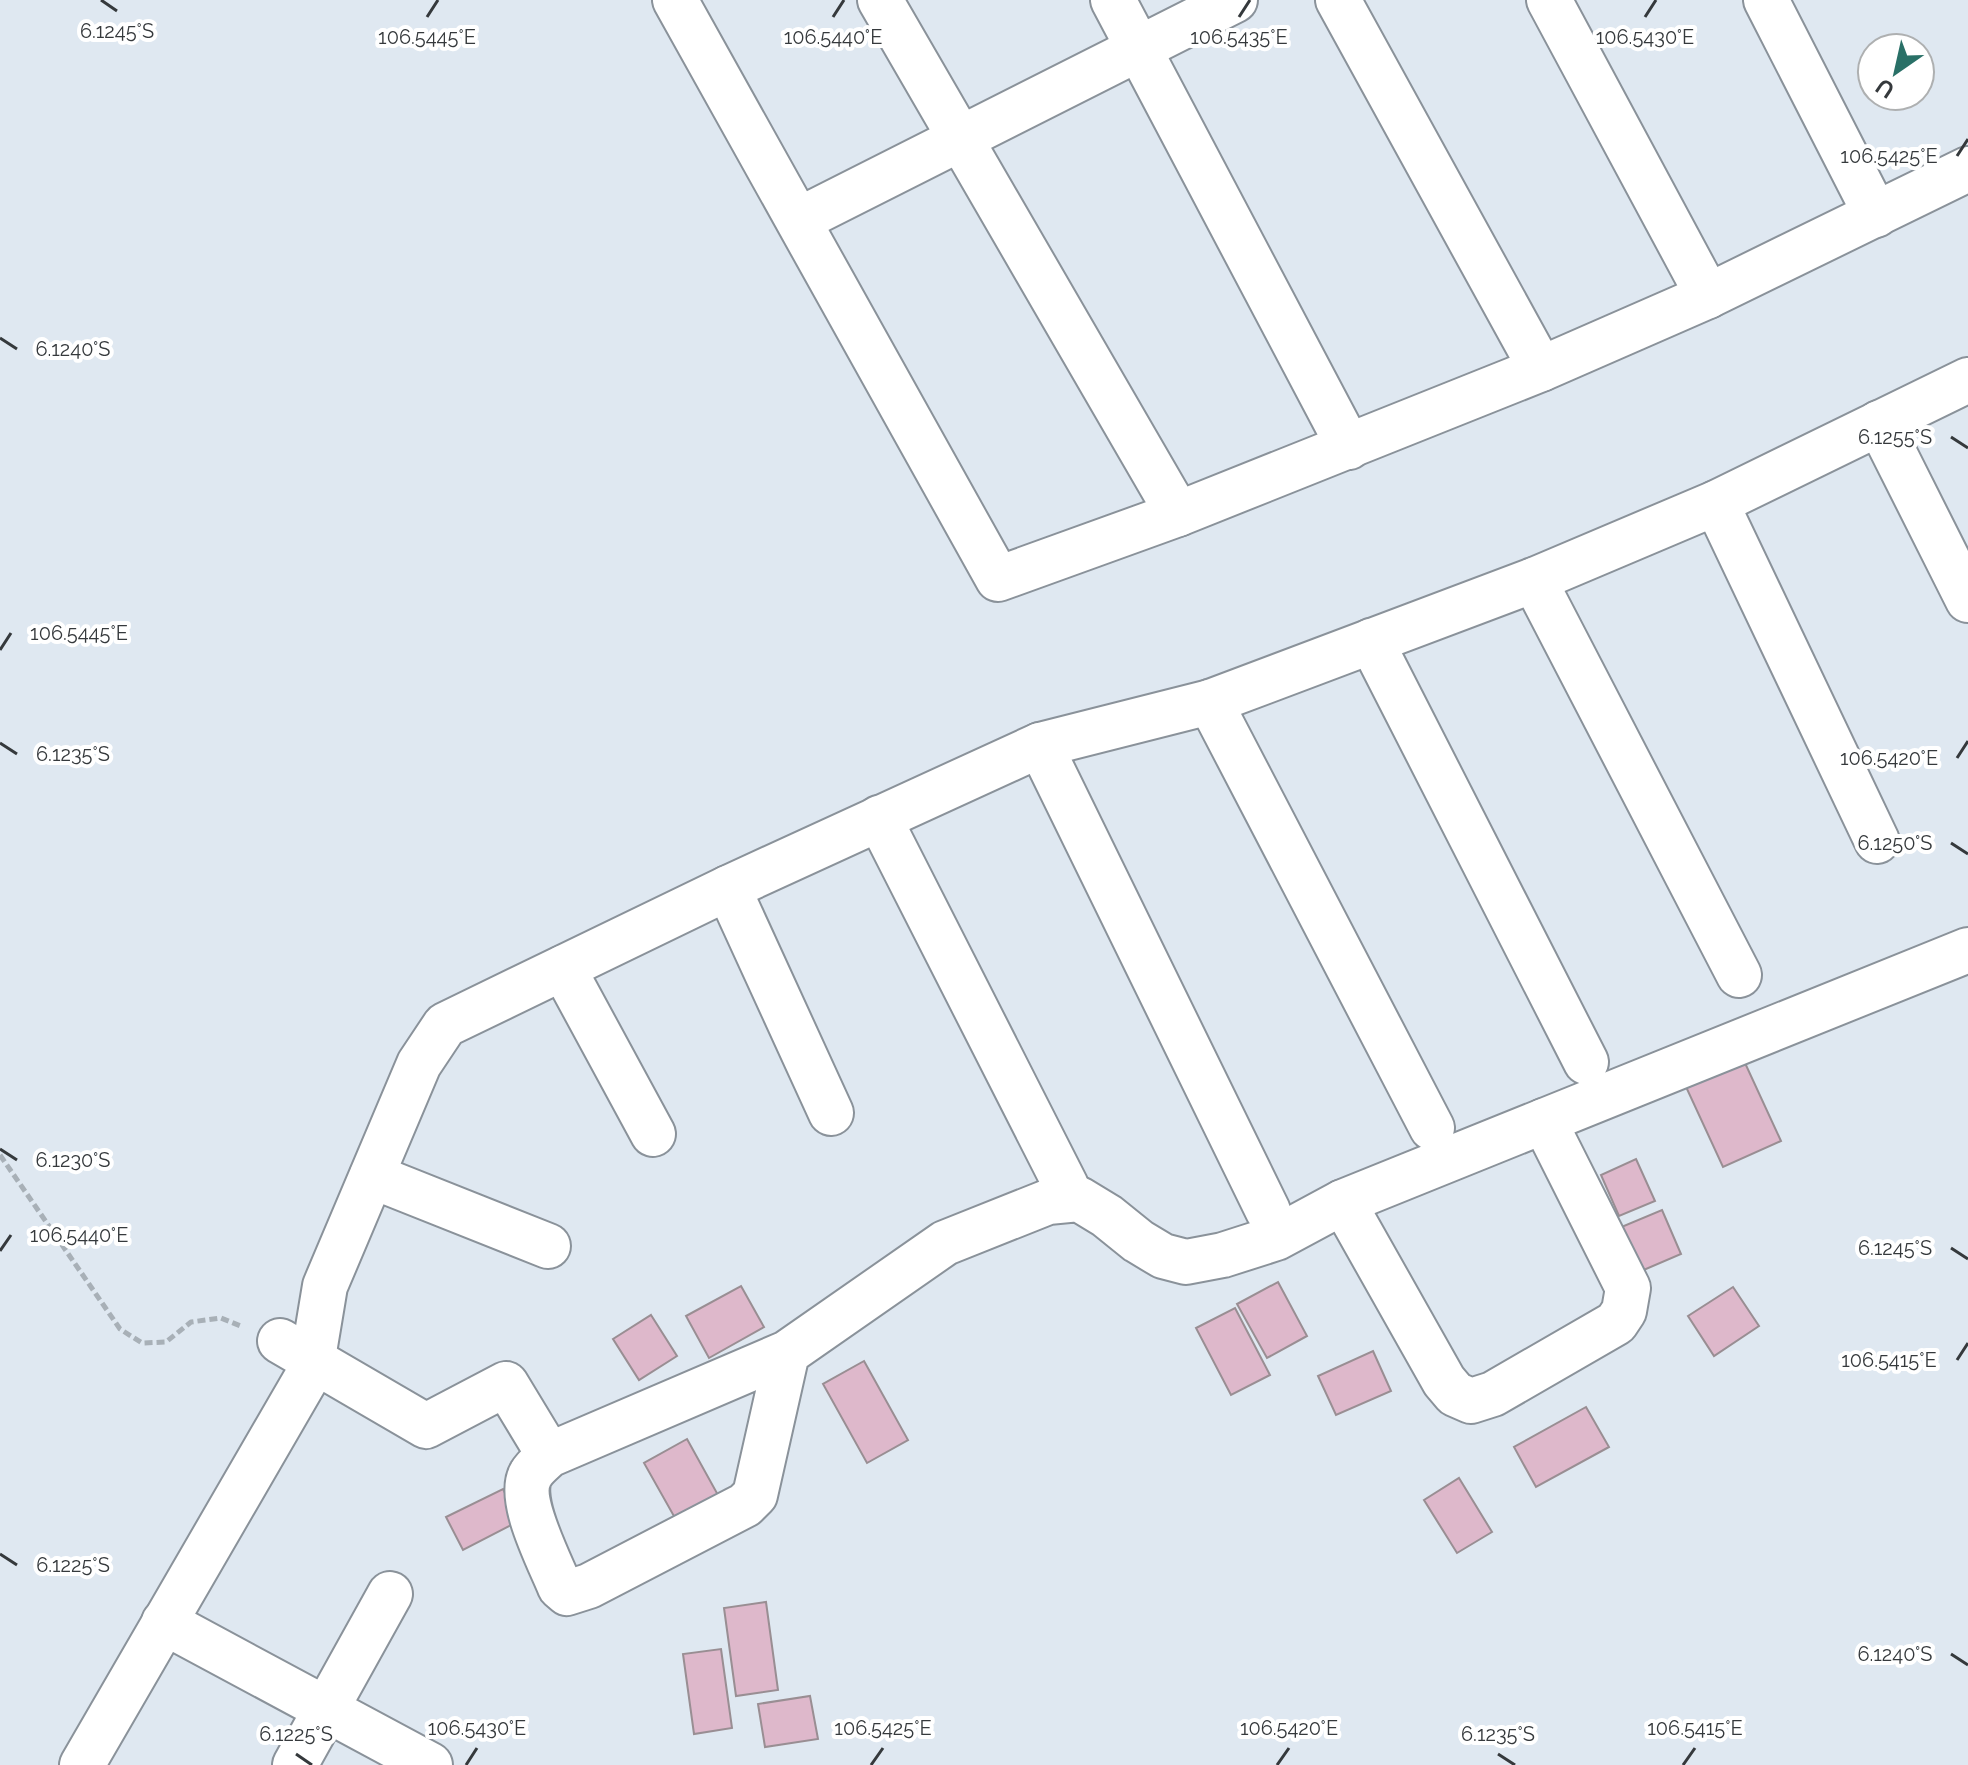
<svg xmlns="http://www.w3.org/2000/svg" width="1968" height="1765" viewBox="0 0 1968 1765" font-family="Raleway,sans-serif">
<rect width="100%" height="100%" fill="#dfe8f1"/>
<g fill="#deb8cb" stroke="#998e93" stroke-width="2">
<path d="M1739,1050L1781,1141L1723,1167L1681,1076Z"/>
<path d="M1636,1159L1655,1201L1619,1216L1601,1175Z"/>
<path d="M1662,1210L1681,1254L1639,1272L1619,1228Z"/>
<path d="M1278,1282L1307,1336L1267,1358L1237,1304Z"/>
<path d="M741,1286L764,1327L709,1358L686,1316Z"/>
<path d="M1733,1287L1759,1326L1714,1356L1688,1316Z"/>
<path d="M1235,1308L1270,1375L1231,1395L1196,1328Z"/>
<path d="M651,1315L677,1356L639,1380L613,1339Z"/>
<path d="M1373,1351L1391,1391L1336,1415L1318,1376Z"/>
<path d="M864,1361L908,1440L867,1463L823,1384Z"/>
<path d="M1586,1407L1609,1447L1536,1487L1514,1447Z"/>
<path d="M687,1439L718,1495L675,1518L644,1463Z"/>
<path d="M1459,1478L1492,1532L1457,1553L1424,1500Z"/>
<path d="M503,1489L519,1521L463,1550L446,1517Z"/>
<path d="M766,1602L778,1690L736,1696L724,1608Z"/>
<path d="M721,1649L732,1728L694,1734L683,1654Z"/>
<path d="M810,1696L818,1739L765,1747L758,1704Z"/>
</g>
<g fill="none" stroke-linecap="round" stroke-linejoin="round">
<g stroke="#8a929a" stroke-width="48">
<g id="minor">
<path d="M675,0L998,579L1178,514"/>
<path d="M880,0L1178,514L1541,369L1708,296L1968,169"/>
<path d="M1113,0L1349,447"/>
<path d="M1338,0L1541,369"/>
<path d="M1549,0L1708,296"/>
<path d="M1766,0L1876,215"/>
<path d="M799,220L1235,0"/>
<path d="M1879,423L1968,600"/>
<path d="M1716,503L1877,841"/>
<path d="M1534,580L1739,975"/>
<path d="M1371,641L1586,1062"/>
<path d="M1210,702L1432,1128"/>
<path d="M1040,745L1268,1211"/>
<path d="M879,818L1066,1186"/>
<path d="M728,888L831,1113"/>
<path d="M563,968L653,1134"/>
<path d="M372,1176L548,1246"/>
<path d="M1343,1202L1444,1381L1455,1394L1471,1401L1493,1394L1616,1323L1624,1311L1628,1288L1544,1121"/>
<path d="M280,1341L426,1426L506,1384L549,1455"/>
<path d="M787,1353L755,1495L745,1505L589,1586L567,1593L560,1587C550,1562 516,1498 531,1474C535,1467 543,1461 549,1455L787,1353L945,1243L1048,1202L1079,1199L1107,1216L1138,1241L1163,1256L1186,1262L1223,1255L1276,1238L1343,1202L1968,950"/>
<path d="M164,1622L430,1765"/>
<path d="M82,1765L311,1370L325,1286L419,1064L445,1025L728,888L1040,745L1210,702L1534,580L1716,503L1968,380"/>
<path d="M295,1765L390,1594"/>
</g>
</g>
<path stroke="#a8b0b7" stroke-width="5" stroke-dasharray="8 4" stroke-linecap="butt" d="M0,1155L120,1329L142,1343L166,1342L191,1322L221,1318L243,1327"/>
<use href="#minor" stroke="#fff" stroke-width="44"/>
</g>
<path fill="none" stroke="#35393c" stroke-width="3" d="M101,0L117,11M427,17L438,0M833,17L844,0M1239,17L1250,0M1645,17L1656,0M1957,156L1968,139M0,338L17,349M1951,437L1968,448M0,650L11,633M0,743L17,754M1957,758L1968,741M1951,843L1968,854M0,1149L17,1160M1951,1248L1968,1259M0,1251L11,1235M1957,1360L1968,1343M0,1554L17,1565M1951,1654L1968,1665M296,1754L312,1765M1498,1754L1515,1765M466,1765L477,1748M871,1765L883,1748M1277,1765L1289,1748M1683,1765L1695,1748"/>
<g font-size="20" text-anchor="middle" fill="#35393c" stroke="#fff" stroke-width="8" stroke-linejoin="round" paint-order="stroke">
<text x="117" y="38">6.1245°S</text>
<text x="427" y="44">106.5445°E</text>
<text x="833" y="44">106.5440°E</text>
<text x="1239" y="44">106.5435°E</text>
<text x="1645" y="44">106.5430°E</text>
<text x="1889" y="163">106.5425°E</text>
<text x="73" y="356">6.1240°S</text>
<text x="1895" y="444">6.1255°S</text>
<text x="79" y="640">106.5445°E</text>
<text x="73" y="761">6.1235°S</text>
<text x="1889" y="765">106.5420°E</text>
<text x="1895" y="850">6.1250°S</text>
<text x="73" y="1167">6.1230°S</text>
<text x="79" y="1242">106.5440°E</text>
<text x="1895" y="1255">6.1245°S</text>
<text x="1889" y="1367">106.5415°E</text>
<text x="73" y="1572">6.1225°S</text>
<text x="1895" y="1661">6.1240°S</text>
<text x="477" y="1735">106.5430°E</text>
<text x="883" y="1735">106.5425°E</text>
<text x="1289" y="1735">106.5420°E</text>
<text x="1695" y="1735">106.5415°E</text>
<text x="296" y="1741">6.1225°S</text>
<text x="1498" y="1741">6.1235°S</text>
</g>
<g transform="translate(1896 72) rotate(214)"><circle r="38" fill="#ffffff" stroke="#aeb0b1" stroke-width="2"/>
<path d="M0-6L14 30L0 20L-14 30Z" fill="#297067"/>
<text y="-12" font-size="22" font-weight="bold" text-anchor="middle" fill="#35393c">U</text>
</g>
</svg>
